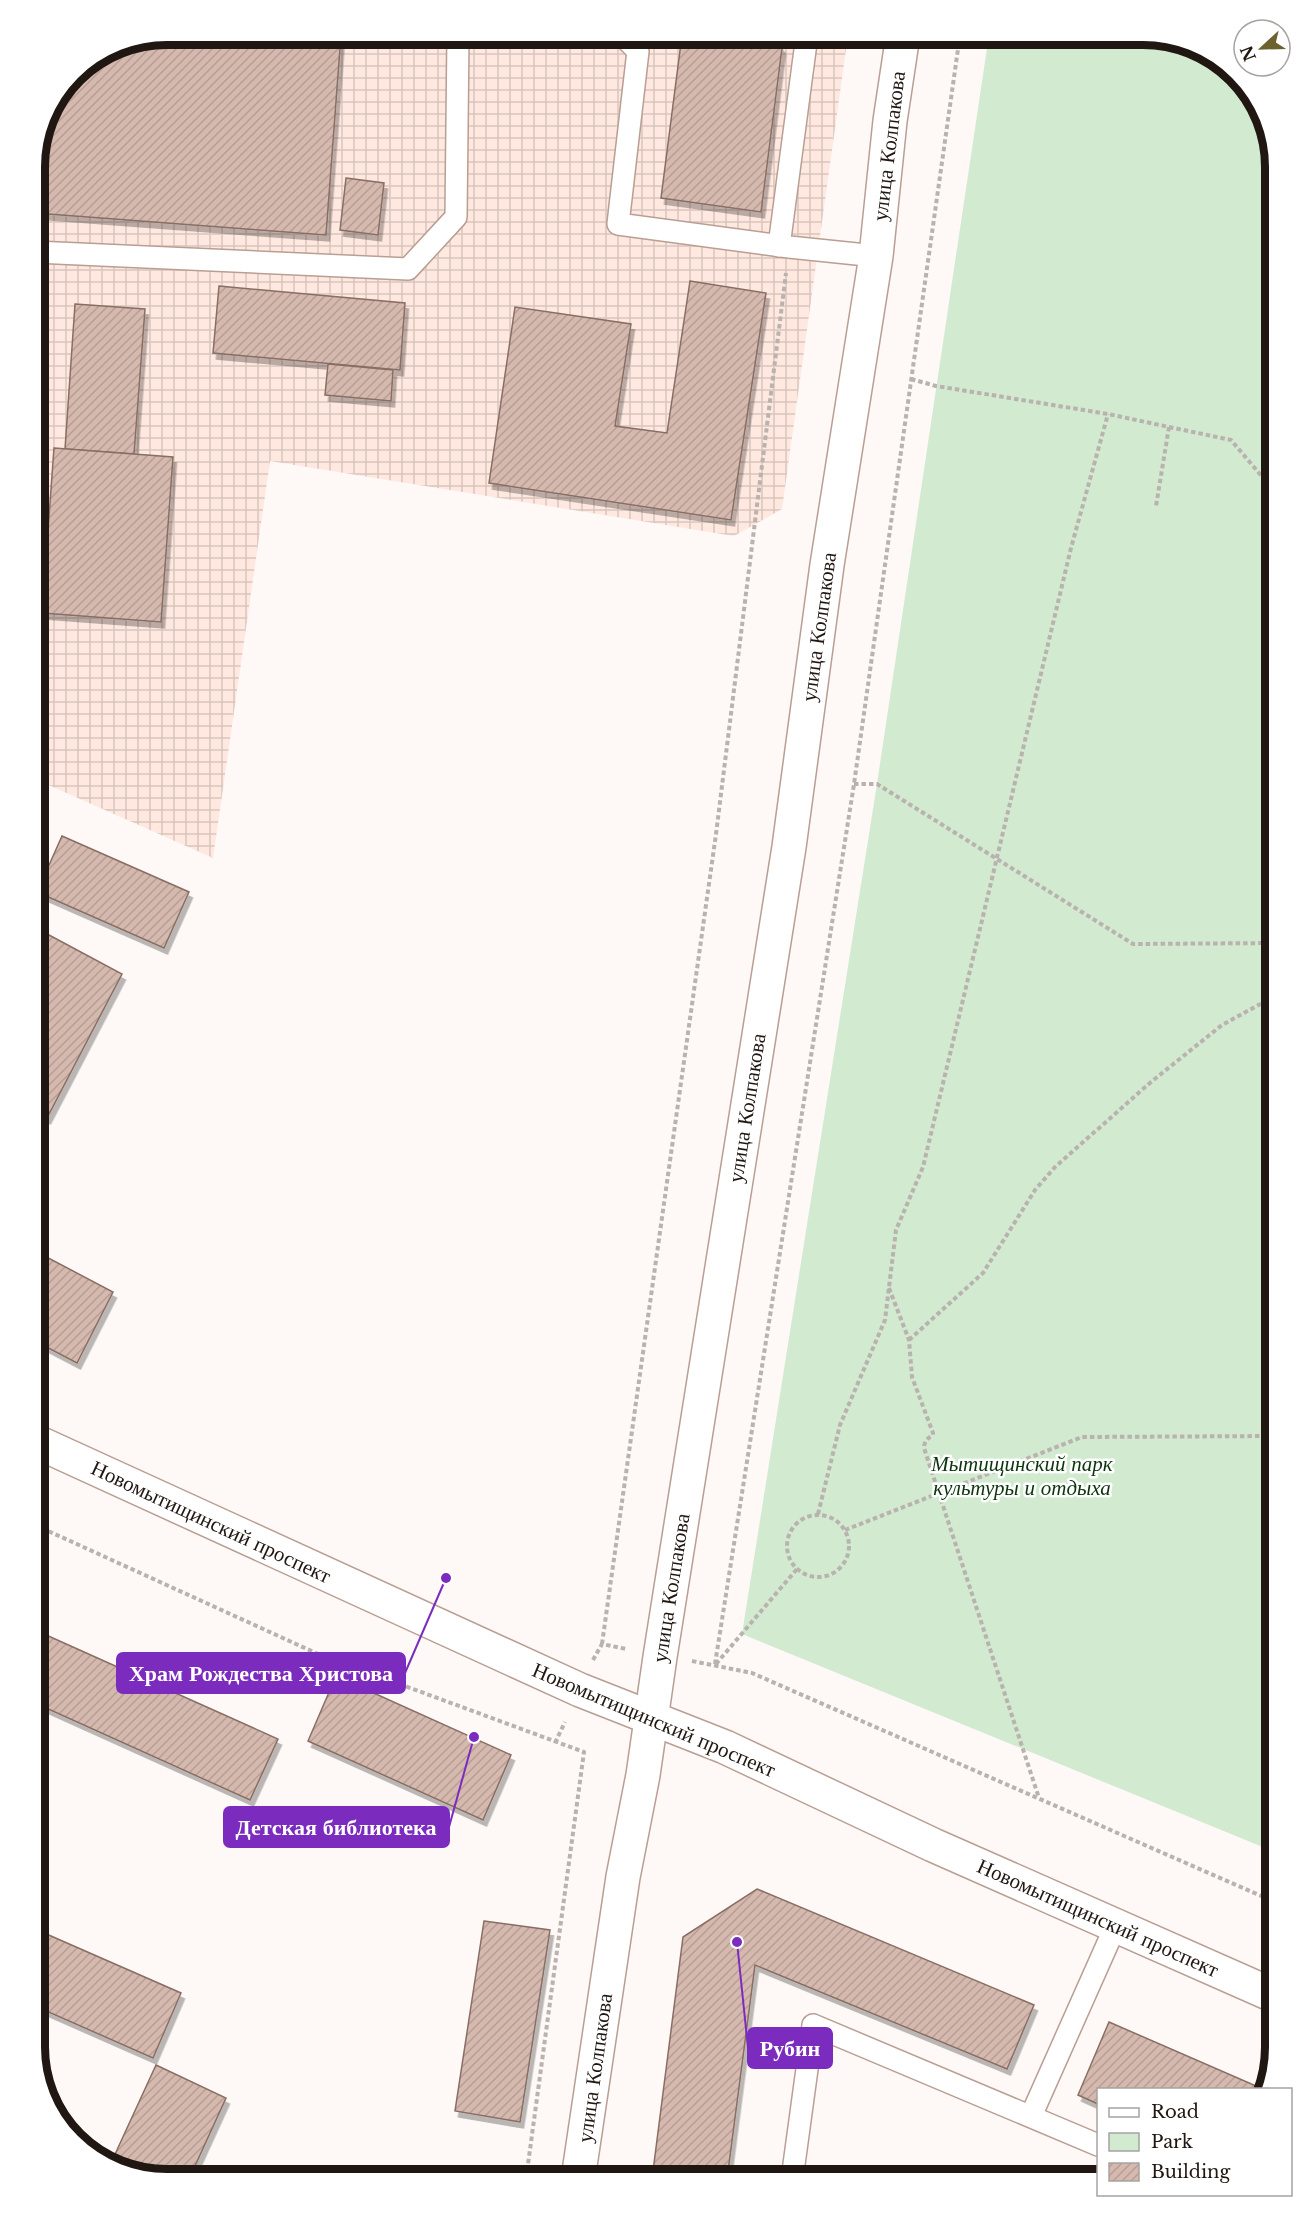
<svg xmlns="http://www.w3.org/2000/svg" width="1310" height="2214" viewBox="0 0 1310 2214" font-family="'Libre Baskerville',serif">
<defs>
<pattern id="industrial-grid" width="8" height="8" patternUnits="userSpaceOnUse" patternTransform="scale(1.5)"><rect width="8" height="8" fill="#ffe8df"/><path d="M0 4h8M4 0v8" fill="none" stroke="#dac6be"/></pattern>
<pattern id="building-hatch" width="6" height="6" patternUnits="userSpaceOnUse" patternTransform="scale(1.5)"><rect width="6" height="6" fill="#d6b9ae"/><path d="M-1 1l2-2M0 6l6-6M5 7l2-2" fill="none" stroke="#b79e95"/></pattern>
<filter id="shadow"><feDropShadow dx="3.5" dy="6" stdDeviation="0" flood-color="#0004"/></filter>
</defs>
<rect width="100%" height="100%" fill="#fef8f6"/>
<path fill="url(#industrial-grid)" d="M167,35H848L782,509L734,536L270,461L213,858L35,779V159L45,116L74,73L117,44Z"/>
<path fill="#d1ead0" d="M989,35H1152L1217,57L1262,109L1275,167V1852L742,1634L877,784Z"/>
<g fill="url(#building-hatch)" stroke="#886e64" stroke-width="1.5" filter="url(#shadow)">
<path d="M167,34L341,35L326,235L35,213V159L45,116L74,73L117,44Z"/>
<path d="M682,35H772L782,48L761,212L661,198Z"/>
<path d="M346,178L384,183L378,235L340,230Z"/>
<path d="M690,281L766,293L731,520L489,483L515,307L631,324L615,426L667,433Z"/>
<path d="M219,286L405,303L400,370L213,353Z"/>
<path d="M75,304L145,309L134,454L65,449Z"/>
<path d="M328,364L393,370L391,401L325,395Z"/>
<path d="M54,448L173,457L161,622L42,613Z"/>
<path d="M62,836L189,892L164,948L37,892Z"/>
<path d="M49,935L122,974L47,1118L35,1111V963Z"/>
<path d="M35,1251L113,1292L77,1363L35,1341Z"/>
<path d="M35,1630L278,1739L250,1800L35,1703Z"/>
<path d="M336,1676L511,1755L483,1820L308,1741Z"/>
<path d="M757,1889L1034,2005L1007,2069L755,1965L727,2179H652L683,1937Z"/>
<path d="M484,1921L550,1930L520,2122L455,2111Z"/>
<path d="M35,1929L181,1993L153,2058L35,2006Z"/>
<path d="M1109,2022L1263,2089V2090H1098V2104L1078,2095Z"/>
<path d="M156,2065L226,2098L189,2179H159L111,2163Z"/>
</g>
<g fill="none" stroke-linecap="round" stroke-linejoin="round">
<g stroke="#b99e93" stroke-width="24">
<g id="lane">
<path d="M622,35L638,51L618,224L789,247L876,256"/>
<path d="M779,246L807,35"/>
<path d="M35,252L408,269L456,217L458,35"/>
<path d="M1031,2116L1116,1925"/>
<path d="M792,2179L813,2025L1098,2145"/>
</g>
</g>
<g stroke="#b99e93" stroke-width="36">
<g id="secondary">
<path d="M35,1441L580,1690L725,1747L933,1845L1275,1996"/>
<path d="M578,2179L623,1877L643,1775L660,1657L789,847L827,565L876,256L890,121L903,35"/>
</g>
</g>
<g stroke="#b9b2af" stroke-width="4" stroke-dasharray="4.5 3" stroke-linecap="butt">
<path d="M911,379L936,386L1108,414L1169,427L1156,506"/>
<path d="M1169,427L1231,440L1275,492"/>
<path d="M854,784H877L1133,944L1275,943"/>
<path d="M889,1288L909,1340L912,1377L933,1433V1435C928,1438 924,1441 924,1448L1039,1798"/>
<path d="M909,1340L983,1273L1035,1190L1055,1167L1151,1082L1222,1025L1275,996"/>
<path d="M818,1514L840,1425L885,1320L896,1230L923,1167L1071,548L1108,414"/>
<circle cx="818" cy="1546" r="31"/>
<path d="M35,1525L318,1654L584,1752L526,2179"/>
<path d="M845,1530L1082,1437L1275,1436"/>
<path d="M602,1644L716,834L786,273"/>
<path d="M593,1660L602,1644L626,1649"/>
<path d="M692,1661L752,1673L1275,1902"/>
<path d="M715,1664L854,784L960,35"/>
<path d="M716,1664L797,1569"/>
<path d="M555,1743L565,1722"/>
</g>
<use href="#lane" stroke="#fff" stroke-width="21"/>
<use href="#secondary" stroke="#fff" stroke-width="33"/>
</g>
<g text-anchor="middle" stroke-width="5" stroke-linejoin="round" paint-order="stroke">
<g font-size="21" fill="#201612" stroke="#fff">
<text transform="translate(889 146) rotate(-83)" y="7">улица Колпакова</text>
<text transform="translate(819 627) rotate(-82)" y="7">улица Колпакова</text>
<text transform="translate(747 1108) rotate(-81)" y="7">улица Колпакова</text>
<text transform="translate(211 1522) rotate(25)" y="7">Новомытищинский проспект</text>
<text transform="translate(671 1588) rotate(-81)" y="7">улица Колпакова</text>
<text transform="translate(654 1720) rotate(23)" y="7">Новомытищинский проспект</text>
<text transform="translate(1098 1918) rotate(24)" y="7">Новомытищинский проспект</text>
<text transform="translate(595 2068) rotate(-82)" y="7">улица Колпакова</text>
</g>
<g font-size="21" font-style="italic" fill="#0c340d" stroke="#fff">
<text x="1022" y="1471">Мытищинский парк<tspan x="1022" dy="24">культуры и отдыха</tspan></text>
</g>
</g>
<path d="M0 0H1310V2214H0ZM167 45H1143A122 122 0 0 1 1265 167V2047A122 122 0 0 1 1143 2169H167A122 122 0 0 1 45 2047V167A122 122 0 0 1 167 45Z" fill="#fff" fill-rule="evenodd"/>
<path fill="none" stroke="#201612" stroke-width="8" d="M167 45H1143A122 122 0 0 1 1265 167V2047A122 122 0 0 1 1143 2169H167A122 122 0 0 1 45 2047V167A122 122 0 0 1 167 45Z"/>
<path fill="none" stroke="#7b2cbf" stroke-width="2" d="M446 1578L405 1673M474 1737L449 1827M737 1942L748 2048"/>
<g fill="#7b2cbf" stroke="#fff" stroke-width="2">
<circle cx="446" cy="1578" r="6"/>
<circle cx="474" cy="1737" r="6"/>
<circle cx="737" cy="1942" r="6"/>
</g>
<g fill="#7b2cbf" stroke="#7b2cbf" stroke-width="2">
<rect x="117" y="1653" width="288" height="40" rx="6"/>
<rect x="224" y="1807" width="225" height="40" rx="6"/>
<rect x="748" y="2028" width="84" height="40" rx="6"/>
</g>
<g font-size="22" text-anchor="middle" font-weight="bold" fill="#fff">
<text x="261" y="1681">Храм Рождества Христова</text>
<text x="336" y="1835">Детская библиотека</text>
<text x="790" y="2056">Рубин</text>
</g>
<rect x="1097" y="2088" width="195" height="108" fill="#ffffff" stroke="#a6a2a0" stroke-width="1.5"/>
<rect x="1109" y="2108" width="30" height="9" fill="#ffffff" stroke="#a6a2a0" stroke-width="1.5"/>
<text x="1151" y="2118" font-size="18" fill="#201612">Road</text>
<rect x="1109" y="2133" width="30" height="18" fill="#d1ead0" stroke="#a6a2a0" stroke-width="1.5"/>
<text x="1151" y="2148" font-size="18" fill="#201612">Park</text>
<rect x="1109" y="2163" width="30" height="18" fill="url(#building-hatch)" stroke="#a6a2a0" stroke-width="1.5"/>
<text x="1151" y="2178" font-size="18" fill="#201612">Building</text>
<g transform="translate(1262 48) rotate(248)"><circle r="28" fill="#ffffff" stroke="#a6a2a0" stroke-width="1.5"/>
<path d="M0-4.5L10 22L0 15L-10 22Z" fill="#6b622f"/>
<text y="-9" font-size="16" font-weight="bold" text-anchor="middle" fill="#201612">N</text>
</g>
</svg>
